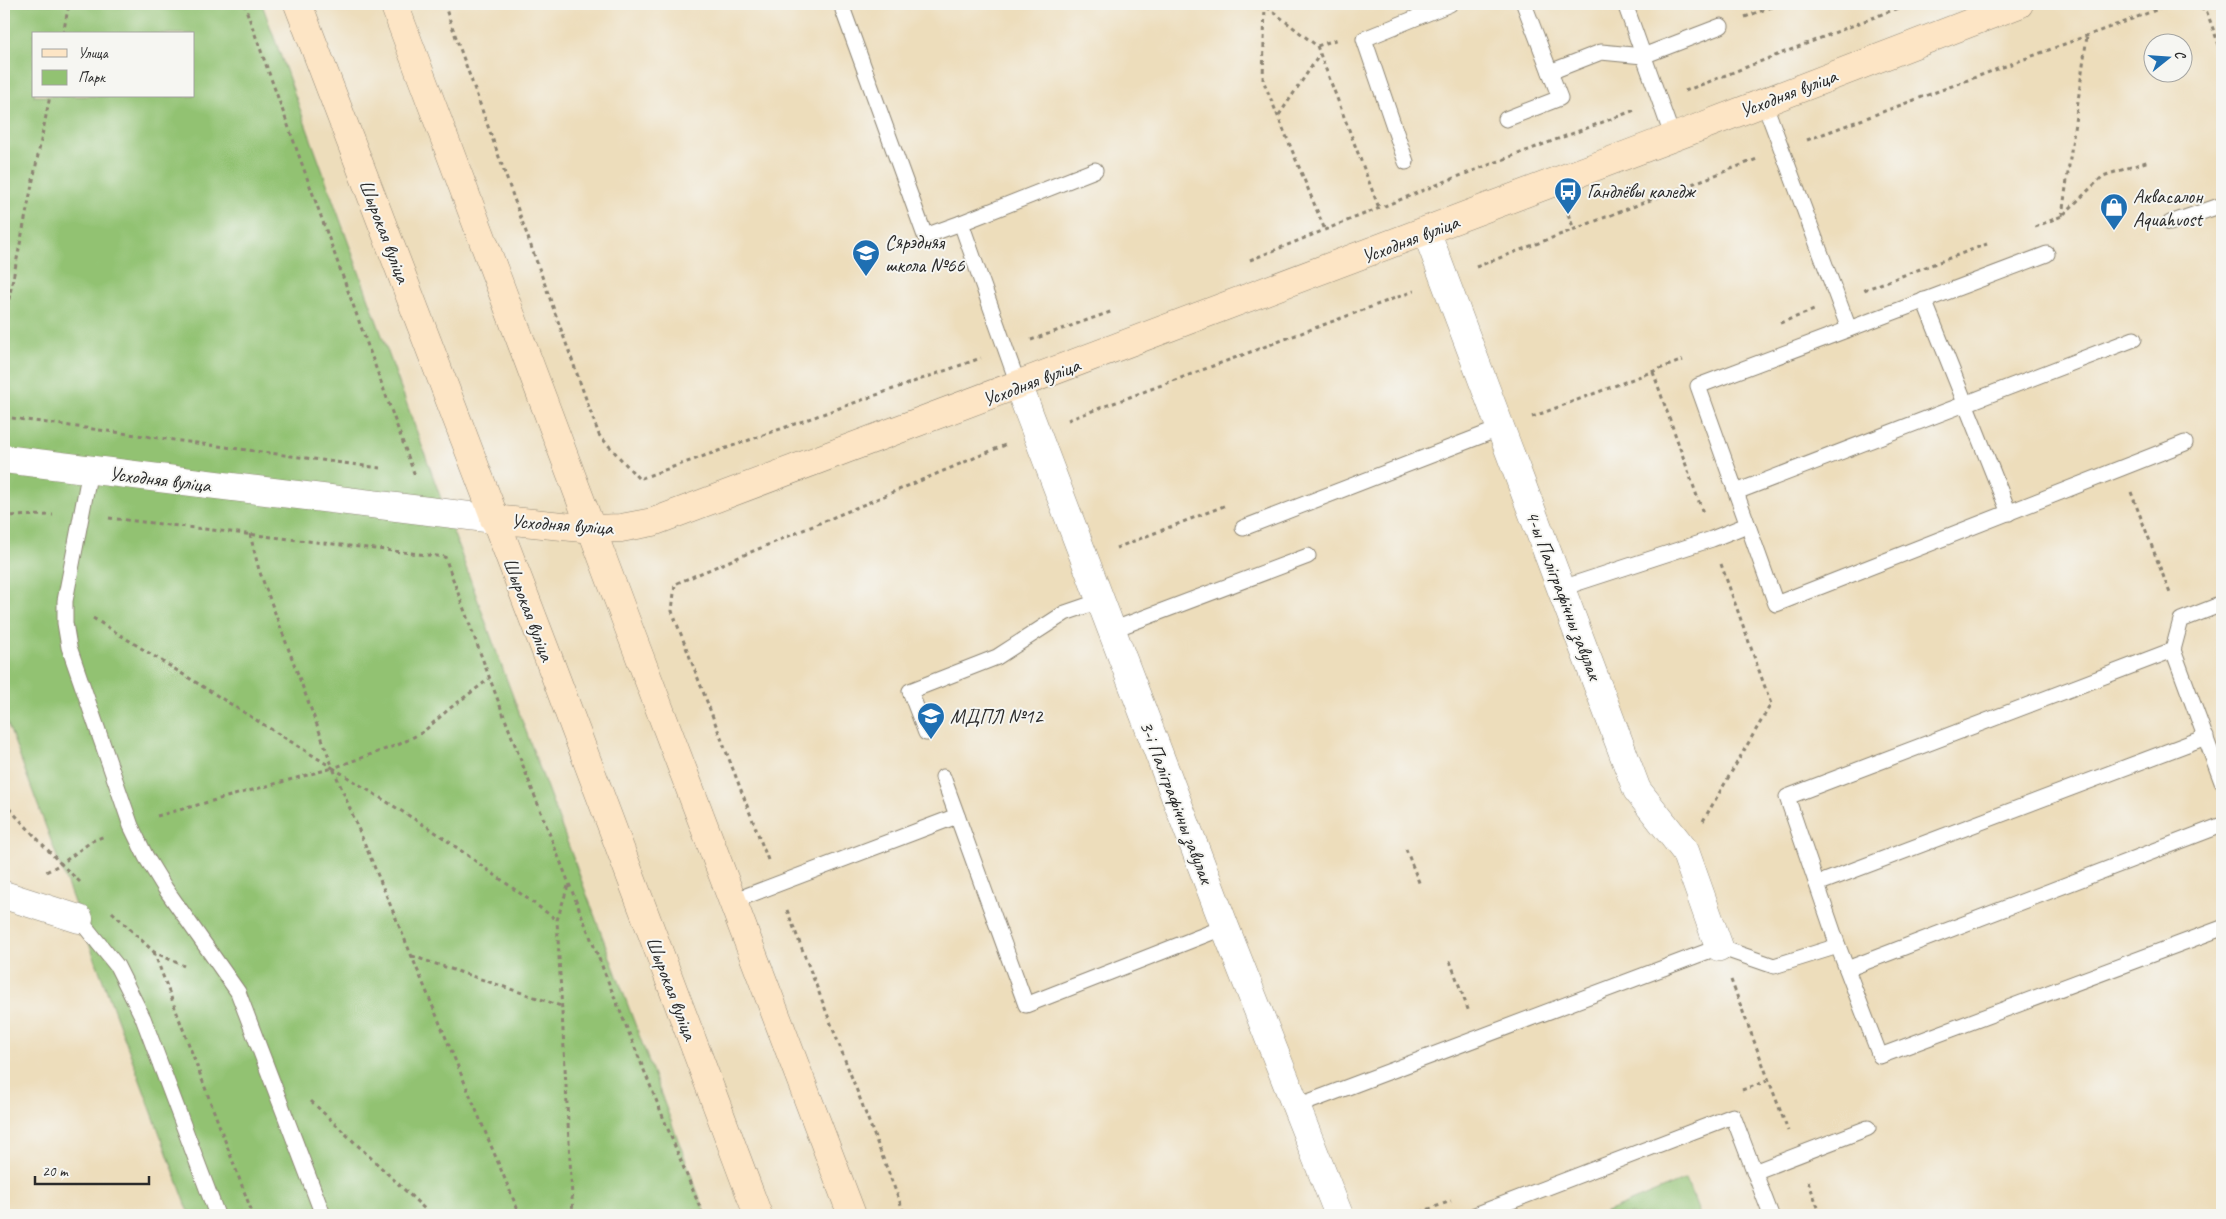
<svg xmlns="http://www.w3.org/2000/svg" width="2226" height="1219" viewBox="0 0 2226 1219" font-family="Caveat,sans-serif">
<rect width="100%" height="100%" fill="#f6f6f2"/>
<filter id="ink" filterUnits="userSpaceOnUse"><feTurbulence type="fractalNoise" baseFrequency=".02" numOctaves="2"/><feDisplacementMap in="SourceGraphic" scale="10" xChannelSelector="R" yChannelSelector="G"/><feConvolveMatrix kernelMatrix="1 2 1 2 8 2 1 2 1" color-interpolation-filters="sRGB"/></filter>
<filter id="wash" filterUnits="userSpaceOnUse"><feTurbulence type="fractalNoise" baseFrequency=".0096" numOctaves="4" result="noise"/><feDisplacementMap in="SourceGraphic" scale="20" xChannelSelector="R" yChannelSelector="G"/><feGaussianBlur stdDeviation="1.12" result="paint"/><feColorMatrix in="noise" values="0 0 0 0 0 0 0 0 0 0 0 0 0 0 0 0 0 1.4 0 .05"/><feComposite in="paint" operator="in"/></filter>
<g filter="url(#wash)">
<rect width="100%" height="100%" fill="#edddbb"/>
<g fill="#92c272" stroke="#5e764e" fill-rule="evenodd">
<path d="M4,4H262L498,656L706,1215H190L4,714ZM34,34H194V96H34Z"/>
<path d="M1686,1179L1700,1215H1599Z"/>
</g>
</g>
<g filter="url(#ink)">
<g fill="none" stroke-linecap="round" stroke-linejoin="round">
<g stroke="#8c8473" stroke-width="17">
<g id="lane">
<path d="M1524,4L1550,72L1601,52L1643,56L1721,26"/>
<path d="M1625,4L1673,138"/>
<path d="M843,10L925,236L961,223"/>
<path d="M1764,102L1849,329L2047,254"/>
<path d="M1506,119L1560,98L1550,72"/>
<path d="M1406,162L1364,39L1450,4"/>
<path d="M2170,223L2222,205"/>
<path d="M1924,300L2009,513"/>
<path d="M1849,329L1698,386L1776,604L2185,443"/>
<path d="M1019,387L961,223L1095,170"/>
<path d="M90,470L65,601V623L69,647L131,826L146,857L165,888L238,992L323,1215"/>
<path d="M1736,492L2134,339"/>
<path d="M1243,528L1501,428"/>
<path d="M1562,588L1712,539L1747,525"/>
<path d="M1112,630L1308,556"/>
<path d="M2173,650L2181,620L2222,604"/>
<path d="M926,733L910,691L997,657L1065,613L1100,601"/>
<path d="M943,777L1026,1005L1225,927"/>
<path d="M1817,884L2206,737"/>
<path d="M733,901L957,816"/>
<path d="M79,919L117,966L143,1018L217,1215"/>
<path d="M1838,946L1880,1056L2222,928"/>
<path d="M1847,969L2222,825"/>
<path d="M1295,1107L1719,947L1774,966L1838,946L1787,797L2173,650L2222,782"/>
<path d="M1754,1172L1868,1128"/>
<path d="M1475,1215L1733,1116L1771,1215"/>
</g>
</g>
<g stroke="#8c8473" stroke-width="29">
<g id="street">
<path d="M1427,233L1637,790L1685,851L1719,947"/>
<path d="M1019,387L1225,927L1339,1215"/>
<path d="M4,459L494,519"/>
<path d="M4,895L79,919"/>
</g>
</g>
<g stroke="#8c8473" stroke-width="29">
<g id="secondary">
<path d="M298,4L548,657L758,1215"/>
<path d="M394,4L628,626L852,1215"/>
<path d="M494,519L592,529L621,528L653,522C1110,353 1565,180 2019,4"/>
</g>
</g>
<g stroke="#8c8473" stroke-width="3" stroke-dasharray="4 4" stroke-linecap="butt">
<path d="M244,4L414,473H411"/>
<path d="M444,4L599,435L639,479L981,358"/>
<path d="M1265,4L1263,80L1325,230"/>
<path d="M2193,4L2206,10L2222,53"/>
<path d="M1267,7L1317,46L1338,39"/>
<path d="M1745,17L1779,4"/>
<path d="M63,34L69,4"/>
<path d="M1317,46L1379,208"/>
<path d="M1685,91L1908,4"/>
<path d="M1279,115L1320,54"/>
<path d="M1807,140L2172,4"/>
<path d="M1568,214L1574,229"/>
<path d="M2062,216L2087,36"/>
<path d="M2035,227L2062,216L2103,176L2149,161"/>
<path d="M1250,260L1454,178L1635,110"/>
<path d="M1476,267L1757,159"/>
<path d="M1864,290L1987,244"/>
<path d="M4,323L50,96"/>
<path d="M1780,323L1814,310"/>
<path d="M1031,340L1113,311"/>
<path d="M1653,372L1703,513"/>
<path d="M4,417L380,468"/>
<path d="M1532,417L1683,360"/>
<path d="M1068,420L1414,291"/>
<path d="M2131,492L2171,596"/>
<path d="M4,516L53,515"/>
<path d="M109,518L445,557C525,779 614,997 703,1215"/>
<path d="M250,534L259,570L333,768L438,834L557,920"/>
<path d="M1116,548L1224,506"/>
<path d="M93,618L333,768L400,744L423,732L449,709L489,679"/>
<path d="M4,803L61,864L46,872"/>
<path d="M157,816L333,768L520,1215"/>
<path d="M1703,821L1771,704L1721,564"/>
<path d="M1406,849L1420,885"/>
<path d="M768,860L672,611L675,584L1005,445"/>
<path d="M80,882L61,864L92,841L105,836"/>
<path d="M568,886L557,920L573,1215"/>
<path d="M787,910L905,1215"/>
<path d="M112,912L154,952L184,966"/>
<path d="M154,952L253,1215"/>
<path d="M412,956L561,1006"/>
<path d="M1450,961L1469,1012"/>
<path d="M1731,980L1788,1131"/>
<path d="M1742,1090L1767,1081"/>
<path d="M311,1101L431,1215"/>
<path d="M1808,1181L1821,1215"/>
<path d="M1413,1215L1451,1201"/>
<path d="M2214,1215L2222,1212"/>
</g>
<use href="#lane" stroke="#fff" stroke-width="15"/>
<use href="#street" stroke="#fff" stroke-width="28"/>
<use href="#secondary" stroke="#fde5c5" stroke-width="28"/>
</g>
</g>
<defs>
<g id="bus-pin" transform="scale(1.4375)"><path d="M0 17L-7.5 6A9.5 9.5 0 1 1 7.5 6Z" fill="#1f6fb2" stroke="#f6f6f2"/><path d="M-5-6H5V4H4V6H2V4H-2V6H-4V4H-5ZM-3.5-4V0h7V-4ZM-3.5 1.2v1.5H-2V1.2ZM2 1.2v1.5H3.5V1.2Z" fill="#fff"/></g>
<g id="shop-pin" transform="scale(1.4375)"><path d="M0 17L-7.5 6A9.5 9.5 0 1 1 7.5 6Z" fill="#1f6fb2" stroke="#f6f6f2"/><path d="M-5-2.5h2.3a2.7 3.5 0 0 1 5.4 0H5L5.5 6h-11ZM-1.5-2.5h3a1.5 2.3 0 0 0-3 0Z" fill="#fff"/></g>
<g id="school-pin" transform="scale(1.4375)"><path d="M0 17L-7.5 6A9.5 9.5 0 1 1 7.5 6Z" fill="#1f6fb2" stroke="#f6f6f2"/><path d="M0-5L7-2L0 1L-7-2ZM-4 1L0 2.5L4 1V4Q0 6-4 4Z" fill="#fff"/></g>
<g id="university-pin" transform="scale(1.4375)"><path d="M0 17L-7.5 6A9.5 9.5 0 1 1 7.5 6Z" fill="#1f6fb2" stroke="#f6f6f2"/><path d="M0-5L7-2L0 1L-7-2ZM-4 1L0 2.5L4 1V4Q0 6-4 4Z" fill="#fff"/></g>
</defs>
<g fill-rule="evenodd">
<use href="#bus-pin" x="1568" y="191"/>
<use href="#shop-pin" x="2114" y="207"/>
<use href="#school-pin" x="866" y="253"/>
<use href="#university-pin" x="931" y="716"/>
</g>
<g text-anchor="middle" stroke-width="4" stroke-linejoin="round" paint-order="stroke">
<g font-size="20" fill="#2b2b2b" stroke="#f6f6f2">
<text transform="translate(1788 93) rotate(-21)" y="7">Усходняя вуліца</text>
<text transform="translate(385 231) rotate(69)" y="7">Шырокая вуліца</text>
<text transform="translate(1410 239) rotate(-21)" y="7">Усходняя вуліца</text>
<text transform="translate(1031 382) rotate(-21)" y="7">Усходняя вуліца</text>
<text transform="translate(160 479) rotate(7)" y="7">Усходняя вуліца</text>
<text transform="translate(562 524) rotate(4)" y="7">Усходняя вуліца</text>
<text transform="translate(1564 595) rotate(69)" y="7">4-ы Паліграфічны завулак</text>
<text transform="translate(529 609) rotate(69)" y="7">Шырокая вуліца</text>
<text transform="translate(1177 802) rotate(69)" y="7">3-і Паліграфічны завулак</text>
<text transform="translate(672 988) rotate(69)" y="7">Шырокая вуліца</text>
</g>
<g font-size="20" fill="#2b2b2b" stroke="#f6f6f2" text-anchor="start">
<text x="1587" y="198">Гандлёвы каледж</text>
<text x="2133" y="203">Аквасалон<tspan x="2133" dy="23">Aquahvost</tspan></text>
<text x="885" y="249">Сярэдняя<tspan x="885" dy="23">школа №66</tspan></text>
<text x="950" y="723">МДПЛ №12</text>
</g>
</g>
<rect width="2226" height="1219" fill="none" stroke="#f6f6f2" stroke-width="20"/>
<rect x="32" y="32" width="162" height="65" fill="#f6f6f2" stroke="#a5a5a2"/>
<rect x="42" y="49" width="25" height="8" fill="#fde5c5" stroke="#a5a5a2"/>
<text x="78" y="58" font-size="15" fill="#2b2b2b">Улица</text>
<rect x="42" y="70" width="25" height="15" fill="#92c272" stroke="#a5a5a2"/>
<text x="78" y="82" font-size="15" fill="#2b2b2b">Парк</text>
<g transform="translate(2168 58) rotate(73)"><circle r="24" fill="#f6f6f2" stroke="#a5a5a2"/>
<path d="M0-4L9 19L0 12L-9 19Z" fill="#1f6fb2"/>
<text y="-8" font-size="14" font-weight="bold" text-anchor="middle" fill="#2b2b2b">С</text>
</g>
<path d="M35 1176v8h114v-8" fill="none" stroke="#2b2b2b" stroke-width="2.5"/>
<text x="42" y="1176" font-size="15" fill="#2b2b2b" stroke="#f6f6f2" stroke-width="4" paint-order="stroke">20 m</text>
</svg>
